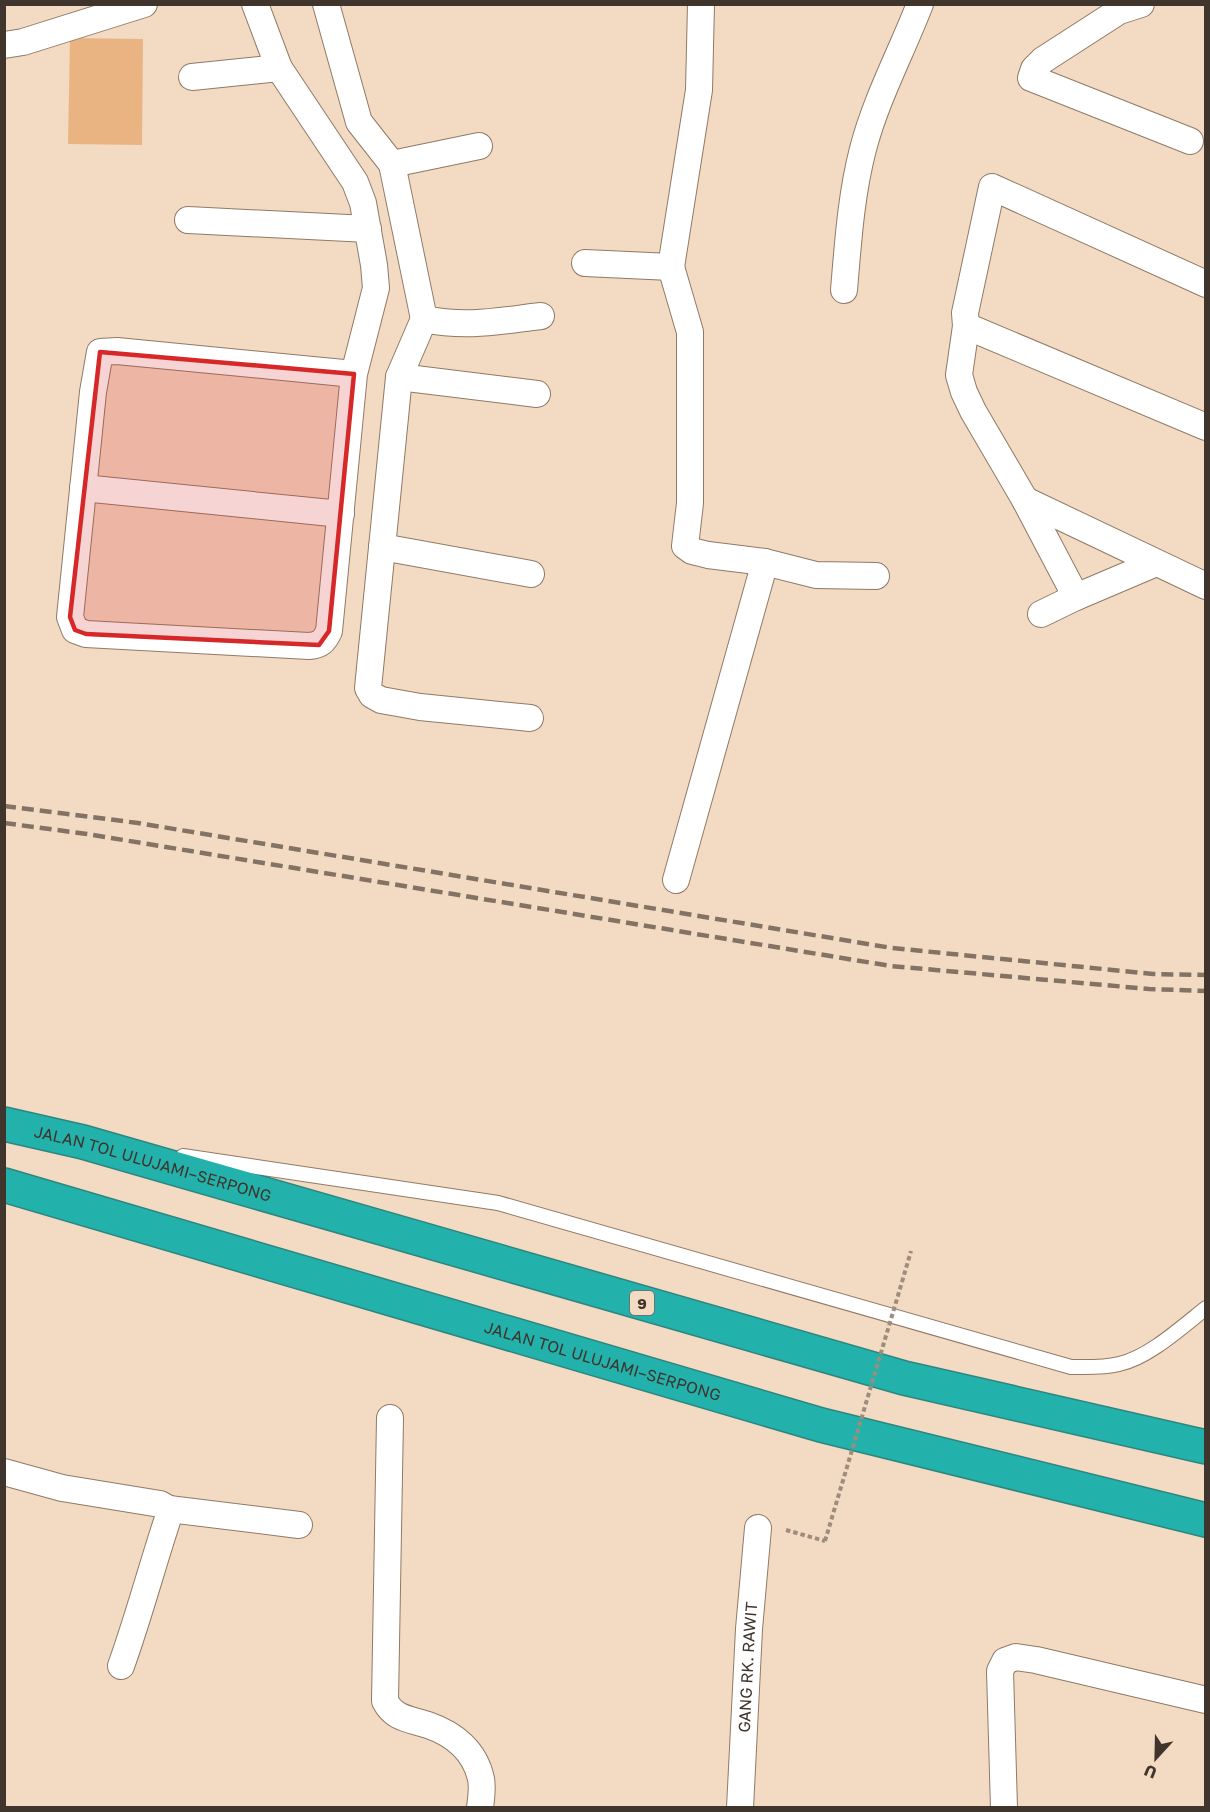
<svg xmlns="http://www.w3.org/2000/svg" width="1210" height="1812" font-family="'Golos Text',sans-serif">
<rect width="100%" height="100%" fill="#f3dac3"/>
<!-- green -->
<path fill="#e9b482" d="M70,38l73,1 -1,106 -74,-1z"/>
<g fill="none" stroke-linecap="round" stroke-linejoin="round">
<defs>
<path id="service" d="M183,1156l315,47 573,164c16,0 32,1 48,-3 29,-6 63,-37 87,-56"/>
<g id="minor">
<path d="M255,4l24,64 76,114 8,21 11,62 2,23 -22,86 -25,257c-5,11 -9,14 -20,15l-223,-12 -11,-4 -5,-13 23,-225 7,-40 17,-1 237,23"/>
<path d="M326,4l33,118 33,42 32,155c43,9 74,2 117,-3"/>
<path d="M1141,4l-22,7 -76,49 -9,9 -3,9 159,63"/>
<path d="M4,45l19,-3 121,-38"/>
<path d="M192,77l87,-9"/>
<path d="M392,164l87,-18"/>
<path d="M188,220l180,9"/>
<path d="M585,263l86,4 28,-177 2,-86"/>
<path d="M671,267l19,65v171l-5,43 7,5 16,4 57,7 51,13 60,1"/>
<path d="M844,290c4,-47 7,-95 19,-141 13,-50 38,-96 57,-145"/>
<path d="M424,319l-25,58 -31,311 4,7 9,5 39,7 110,11"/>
<path d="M966,326l240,101"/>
<path d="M399,377l138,17"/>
<path d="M83,488l258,26"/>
<path d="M1025,500l181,86"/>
<path d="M382,547l149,27"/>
<path d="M1076,597l-51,-97 -52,-89 -9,-19 -5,-17 7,-49 -1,-13 27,-126 214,97"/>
<path d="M1041,614l35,-17 80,-34"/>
<path d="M676,880l89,-318"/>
<path d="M390,1418l-5,283c9,18 25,18 43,24 26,9 47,26 53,54 2,9 0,20 -1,29"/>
<path d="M4,1472l58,16 98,16 9,5v6c-17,51 -30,101 -48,151"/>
<path d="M169,1509l130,16"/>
<path id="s1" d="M740,1808l9,-179 9,-101"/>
<path d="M1004,1808l-4,-137 5,-10 11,-4 20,3 170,40"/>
</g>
<g id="motorway">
<path id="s2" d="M4,1124l79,18 821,236 302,69"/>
<path id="s3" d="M4,1185l817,240 385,95"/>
</g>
</defs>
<!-- service casing -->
<use href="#service" stroke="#907a66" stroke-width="16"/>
<!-- minor casing -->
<use href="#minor" stroke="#907a66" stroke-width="28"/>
<!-- motorway casing -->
<use href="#motorway" stroke="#2d867f" stroke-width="36"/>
<!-- path -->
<path stroke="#9e8c7c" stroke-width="4" stroke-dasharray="4.5 3" stroke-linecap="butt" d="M902,1282l9,-31
M786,1530l39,11"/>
<!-- service -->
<use href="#service" stroke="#fff" stroke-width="14"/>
<!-- minor -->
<use href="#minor" stroke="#fff" stroke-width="26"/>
<!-- motorway -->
<use href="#motorway" stroke="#23b1ac" stroke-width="33"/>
<!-- rail -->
<path stroke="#837365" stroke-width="4.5" stroke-dasharray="12 6" stroke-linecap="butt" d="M4,806l134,17 754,125 261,26 53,1
M4,823l83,11 804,132 258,23 57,2"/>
<!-- path-bridge -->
<path stroke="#9e8c7c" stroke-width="4" stroke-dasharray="4.5 3" stroke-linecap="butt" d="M825,1541l77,-259"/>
</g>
<!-- marked area -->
<path fill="#d62828" fill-opacity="0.2" stroke="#d62828" stroke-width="4.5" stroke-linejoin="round" d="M100,352l254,22 -25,257 -10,14 -233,-11 -11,-4 -5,-13z"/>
<g text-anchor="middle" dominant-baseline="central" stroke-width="4.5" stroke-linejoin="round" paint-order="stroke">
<!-- shield labels -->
<rect fill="#f3dac3" stroke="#756659" stroke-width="1.5" x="630" y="1291" width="24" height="24" rx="4.5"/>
<g font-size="15" font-weight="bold" fill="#3f352c">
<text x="642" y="1303">9</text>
</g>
<!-- street labels -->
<g font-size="16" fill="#3f352c" stroke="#f3dac3">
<text stroke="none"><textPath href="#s2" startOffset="154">JALAN TOL ULUJAMI–SERPONG</textPath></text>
<text stroke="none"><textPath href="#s3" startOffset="624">JALAN TOL ULUJAMI–SERPONG</textPath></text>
<text stroke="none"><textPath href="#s1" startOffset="141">GANG RK. RAWIT</textPath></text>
</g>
</g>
<!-- border -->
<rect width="1210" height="1812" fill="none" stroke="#3f352c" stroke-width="12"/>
<!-- north arrow -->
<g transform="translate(1156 1758) rotate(202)" stroke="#f3dac3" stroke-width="4.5" paint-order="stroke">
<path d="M0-4.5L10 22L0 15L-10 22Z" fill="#3f352c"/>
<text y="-9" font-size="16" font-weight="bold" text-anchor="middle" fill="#3f352c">U</text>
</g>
</svg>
